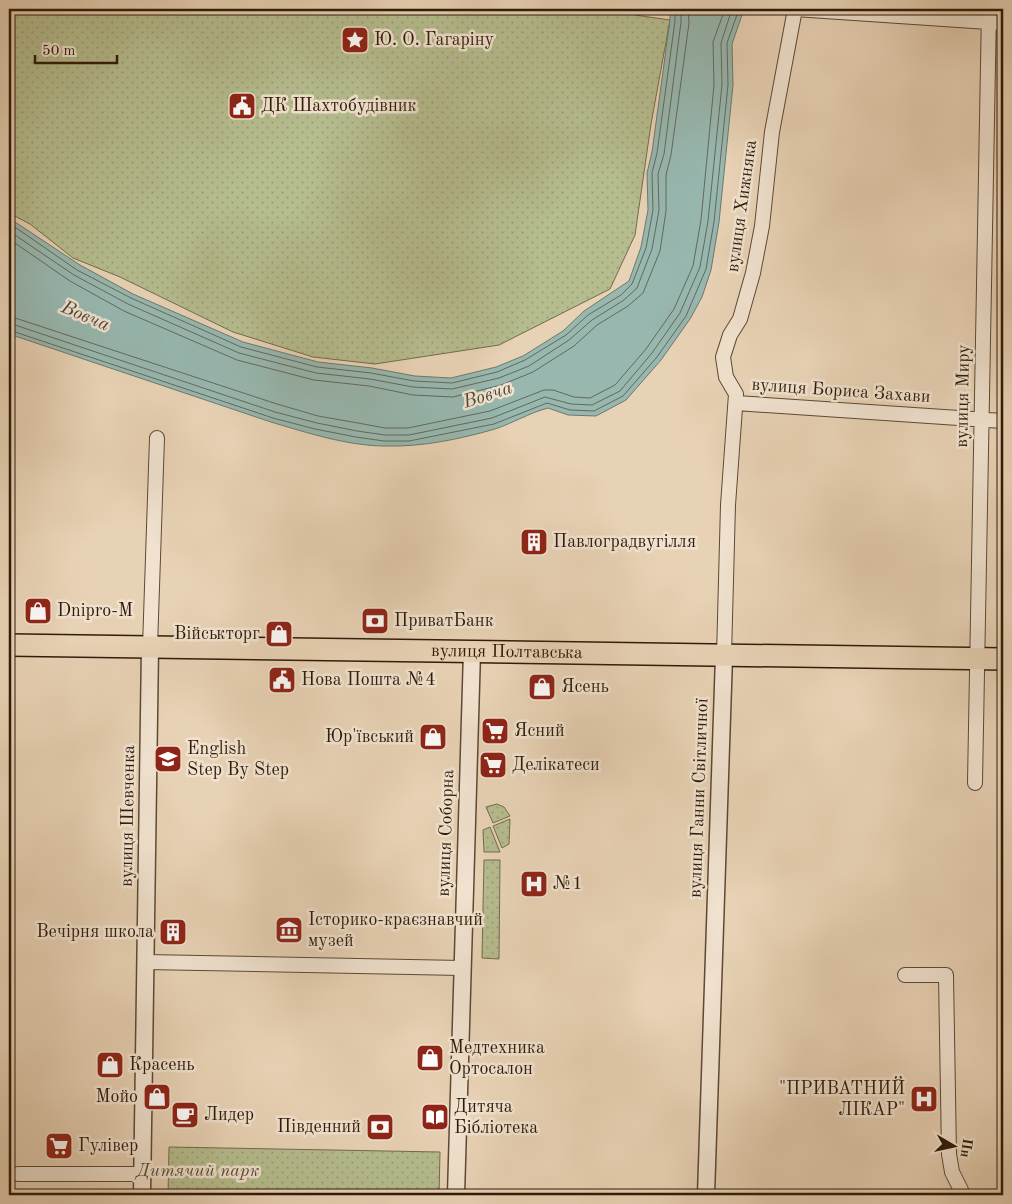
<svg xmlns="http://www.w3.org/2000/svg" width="1012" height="1204" font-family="'Old Standard TT',serif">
<defs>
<pattern id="green-dots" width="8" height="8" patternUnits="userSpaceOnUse" patternTransform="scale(1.25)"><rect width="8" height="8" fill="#b5bc8e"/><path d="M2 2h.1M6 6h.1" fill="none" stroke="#9ca179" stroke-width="1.8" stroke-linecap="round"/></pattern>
</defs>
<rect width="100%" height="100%" fill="#e8d2b5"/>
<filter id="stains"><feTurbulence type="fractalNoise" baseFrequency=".004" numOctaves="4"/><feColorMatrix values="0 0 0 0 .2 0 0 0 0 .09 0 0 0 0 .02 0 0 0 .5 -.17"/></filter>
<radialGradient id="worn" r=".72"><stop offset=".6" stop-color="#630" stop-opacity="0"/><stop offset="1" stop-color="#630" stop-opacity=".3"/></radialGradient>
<!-- green -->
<path fill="url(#green-dots)" stroke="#726c4c" d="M9,9h613l13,6 35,5 -19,104 -16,111 -25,54 -111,56 -124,19 -62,-7 -80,-25 -113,-55 -47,-19 -43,-34 -21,-11z
M497,804l7,3 6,9 -17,7 -7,-16z
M510,819l-1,25 -7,4 -9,-22z
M490,827l10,25h-16l-1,-22z
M484,860h16l-1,99 -17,-1z
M169,1147l271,5 -1,43h-271z"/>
<!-- water -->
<path fill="#97b7af" stroke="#6d796d" d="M670,9h74l-12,35 1,41 -14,137 -8,48 -9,27 -12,22 -29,41 -35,40 -30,16 -28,-1 -20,-7c-19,5 -35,15 -53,21 -35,10 -72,18 -109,17 -38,0 -78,-13 -115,-24l-262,-88v-116l71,47 53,29 110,48 75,20 54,6 43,8 36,2 45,-11 27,-11 40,-25 21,-20 45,-30 12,-34 7,-37 -1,-37 5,-21 18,-132z"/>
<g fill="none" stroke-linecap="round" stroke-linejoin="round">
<!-- shore -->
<path stroke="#63695c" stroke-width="1" d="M9,223l68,47 54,28 110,49 76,20 54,6 43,8 38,2 45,-11 28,-12 41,-25 22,-20 33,-20 11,-11 14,-36 7,-38 -1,-37 5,-20 18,-132v-12
M9,231l65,44 54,29 111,49 77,20 54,6 43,8 39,2 47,-11 30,-12 40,-26 23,-20 32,-20 13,-12 15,-39 7,-39 -1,-36 6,-20 17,-132v-13
M9,239l61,42 54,30 113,49 77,20 55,6 44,9 40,2 48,-12 32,-13 41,-26 23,-21 31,-19 15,-13 17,-42 6,-40v-36l5,-20 18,-132 -1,-14
M9,316l268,88 41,12 40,7 27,5h23l82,-17 54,-21h9l21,7 16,1 25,-13 31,-36 28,-40 19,-43 8,-46 13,-135 -1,-43 12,-33
M9,323l266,89 42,11 40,8 28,4h24l83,-17 53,-21 26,7 21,1 28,-14 32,-38 28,-40 20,-46 8,-46 14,-136 -1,-42 11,-34
M9,330l264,88 42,11 41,8 28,4h25l85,-17 53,-21 23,7 24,1 29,-15 34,-39 29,-41 20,-47 8,-47 14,-137 -1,-42 12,-34"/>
<defs>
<path id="minor" d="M795,9l208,14
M736,403l267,18
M150,647l7,-209
M724,656l4,-151 8,-111 -10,-17 -3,-20 7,-22 10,-16 13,-46 9,-47 10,-94 23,-123
M975,783l14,-774
M145,962l317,6
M905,975h41l3,179 3,18 9,18v5
M18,1174h124"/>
<path id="tertiary" d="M142,1195l8,-548
M456,1195l16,-544
M706,1195l18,-539"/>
<g id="primary">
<path id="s1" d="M9,645l994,14"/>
</g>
</defs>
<!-- minor casing -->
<use href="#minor" stroke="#5d4934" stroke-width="16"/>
<!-- tertiary casing -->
<use href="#tertiary" stroke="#5d4934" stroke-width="19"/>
<!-- primary casing -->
<use href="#primary" stroke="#2f1b09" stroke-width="24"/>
<!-- minor -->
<use href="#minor" stroke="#f0e2cf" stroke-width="14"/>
<!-- tertiary -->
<use href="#tertiary" stroke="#f0e2cf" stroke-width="16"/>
<!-- primary -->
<use href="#primary" stroke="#e8d2b5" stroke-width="21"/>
</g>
<!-- icons -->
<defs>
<symbol id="sight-square" viewBox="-11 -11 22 22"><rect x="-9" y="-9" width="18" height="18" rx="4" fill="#8f2418" stroke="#f0e2cf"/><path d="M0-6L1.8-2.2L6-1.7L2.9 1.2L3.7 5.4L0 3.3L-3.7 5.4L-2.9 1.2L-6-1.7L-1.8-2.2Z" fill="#fff"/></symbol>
<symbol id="civic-square" viewBox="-11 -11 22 22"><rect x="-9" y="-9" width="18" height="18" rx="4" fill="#8f2418" stroke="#f0e2cf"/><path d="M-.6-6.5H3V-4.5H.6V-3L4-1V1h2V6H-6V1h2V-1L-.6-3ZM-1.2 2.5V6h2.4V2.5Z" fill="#fff"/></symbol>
<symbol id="building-square" viewBox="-11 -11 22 22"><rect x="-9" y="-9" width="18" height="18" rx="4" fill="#8f2418" stroke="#f0e2cf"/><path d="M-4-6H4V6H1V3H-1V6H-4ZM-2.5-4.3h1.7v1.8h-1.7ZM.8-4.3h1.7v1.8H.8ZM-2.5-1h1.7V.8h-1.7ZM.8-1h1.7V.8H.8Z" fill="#fff"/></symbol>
<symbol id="shop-square" viewBox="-11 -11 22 22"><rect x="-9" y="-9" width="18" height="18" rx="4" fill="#8f2418" stroke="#f0e2cf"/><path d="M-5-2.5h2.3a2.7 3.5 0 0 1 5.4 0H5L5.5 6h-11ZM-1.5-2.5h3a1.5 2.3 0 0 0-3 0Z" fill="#fff"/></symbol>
<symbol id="bank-square" viewBox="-11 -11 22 22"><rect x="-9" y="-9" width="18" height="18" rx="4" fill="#8f2418" stroke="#f0e2cf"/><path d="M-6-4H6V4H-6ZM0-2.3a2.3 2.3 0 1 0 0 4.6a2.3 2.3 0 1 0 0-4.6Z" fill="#fff"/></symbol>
<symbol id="supermarket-square" viewBox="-11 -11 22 22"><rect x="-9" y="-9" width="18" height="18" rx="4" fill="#8f2418" stroke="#f0e2cf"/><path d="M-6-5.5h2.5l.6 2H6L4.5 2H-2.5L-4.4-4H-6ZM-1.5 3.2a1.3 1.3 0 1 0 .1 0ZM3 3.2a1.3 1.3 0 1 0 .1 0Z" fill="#fff"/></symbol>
<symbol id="school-square" viewBox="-11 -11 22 22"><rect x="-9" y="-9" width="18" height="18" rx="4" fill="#8f2418" stroke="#f0e2cf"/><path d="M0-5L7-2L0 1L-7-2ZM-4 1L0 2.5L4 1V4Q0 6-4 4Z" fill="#fff"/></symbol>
<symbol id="hospital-square" viewBox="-11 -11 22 22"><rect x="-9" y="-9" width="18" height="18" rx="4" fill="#8f2418" stroke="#f0e2cf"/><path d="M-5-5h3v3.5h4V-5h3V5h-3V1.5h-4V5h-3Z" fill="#fff"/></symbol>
<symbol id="museum-square" viewBox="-11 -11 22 22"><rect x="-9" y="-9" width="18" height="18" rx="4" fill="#8f2418" stroke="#f0e2cf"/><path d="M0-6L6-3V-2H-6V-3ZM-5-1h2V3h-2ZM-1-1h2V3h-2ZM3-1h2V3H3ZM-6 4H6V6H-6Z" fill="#fff"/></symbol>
<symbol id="cafe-square" viewBox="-11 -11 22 22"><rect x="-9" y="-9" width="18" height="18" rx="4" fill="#8f2418" stroke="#f0e2cf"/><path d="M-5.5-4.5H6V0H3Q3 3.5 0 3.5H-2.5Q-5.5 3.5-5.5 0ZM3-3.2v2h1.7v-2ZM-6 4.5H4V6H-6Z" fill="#fff"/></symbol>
<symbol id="library-square" viewBox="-11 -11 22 22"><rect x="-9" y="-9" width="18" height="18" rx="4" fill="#8f2418" stroke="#f0e2cf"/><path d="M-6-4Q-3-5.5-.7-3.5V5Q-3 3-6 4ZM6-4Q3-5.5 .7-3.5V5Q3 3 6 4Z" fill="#fff"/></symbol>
</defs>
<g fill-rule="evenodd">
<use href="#sight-square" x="339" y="24" width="32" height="32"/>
<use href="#civic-square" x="226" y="90" width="32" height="32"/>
<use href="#building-square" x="518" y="526" width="32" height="32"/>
<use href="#shop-square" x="22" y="595" width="32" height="32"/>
<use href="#bank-square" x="359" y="605" width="32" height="32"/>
<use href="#shop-square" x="263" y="618" width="32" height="32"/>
<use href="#civic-square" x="266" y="664" width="32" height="32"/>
<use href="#shop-square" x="526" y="671" width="32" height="32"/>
<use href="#supermarket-square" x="479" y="715" width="32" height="32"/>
<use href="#shop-square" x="417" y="721" width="32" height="32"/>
<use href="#school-square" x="152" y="743" width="32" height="32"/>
<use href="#supermarket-square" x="477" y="749" width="32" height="32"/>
<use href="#hospital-square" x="518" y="868" width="32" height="32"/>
<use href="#museum-square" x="273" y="914" width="32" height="32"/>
<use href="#building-square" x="157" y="916" width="32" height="32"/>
<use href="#shop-square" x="414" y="1042" width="32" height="32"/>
<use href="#shop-square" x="94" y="1049" width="32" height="32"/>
<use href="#shop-square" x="141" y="1081" width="32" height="32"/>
<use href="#hospital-square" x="908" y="1083" width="32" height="32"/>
<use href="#cafe-square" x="169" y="1099" width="32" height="32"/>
<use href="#library-square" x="419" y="1101" width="32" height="32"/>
<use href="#bank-square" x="364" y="1111" width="32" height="32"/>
<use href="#supermarket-square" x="43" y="1130" width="32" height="32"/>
</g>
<g text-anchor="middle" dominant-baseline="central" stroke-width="5" stroke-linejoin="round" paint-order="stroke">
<!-- poi labels -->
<g font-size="18" fill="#2f1b09" stroke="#f0e2cf" text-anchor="start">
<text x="374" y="40">Ю. О. Гагаріну</text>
<text x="261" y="106">ДК Шахтобудівник</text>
<text x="553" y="542">Павлоградвугілля</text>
<text x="57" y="611">Dnipro-M</text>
<text x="394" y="621">ПриватБанк</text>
<text x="260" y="634" text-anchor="end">Військторг</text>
<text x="301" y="680">Нова Пошта №4</text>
<text x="561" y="687">Ясень</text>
<text x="514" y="731">Ясний</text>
<text x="414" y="737" text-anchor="end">Юр'ївський</text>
<text x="187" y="749">English<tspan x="187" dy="21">Step By Step</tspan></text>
<text x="512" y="765">Делiкатеси</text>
<text x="553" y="884">№1</text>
<text x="308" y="920">Історико-краєзнавчий<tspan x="308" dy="21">музей</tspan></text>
<text x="154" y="932" text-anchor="end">Вечірня школа</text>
<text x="449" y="1048">Медтехника<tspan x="449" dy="21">Ортосалон</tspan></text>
<text x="129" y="1065">Красень</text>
<text x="905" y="1089" text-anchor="end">"ПРИВАТНИЙ<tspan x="905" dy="21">ЛІКАР"</tspan></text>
<text x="138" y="1097" text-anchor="end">Мойо</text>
<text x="454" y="1107">Дитяча<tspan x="454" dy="21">Бiблiотека</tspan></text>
<text x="204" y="1115">Лидер</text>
<text x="361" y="1127" text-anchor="end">Пiвденний</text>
<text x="78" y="1146">Гулівер</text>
</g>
<!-- street labels -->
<g font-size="18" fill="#2f1b09" stroke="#f0e2cf">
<text transform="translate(742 206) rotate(-82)">вулиця Хижняка</text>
<text transform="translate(841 391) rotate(4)">вулиця Бориса Захави</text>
<text transform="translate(963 396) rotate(-89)">вулиця Миру</text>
<text stroke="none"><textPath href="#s1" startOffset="498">вулиця Полтавська</textPath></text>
<text transform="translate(699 798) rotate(-88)">вулиця Ганни Світличної</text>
<text transform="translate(128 816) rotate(-89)">вулиця Шевченка</text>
<text transform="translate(446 833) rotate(-88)">вулиця Соборна</text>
</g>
<!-- park labels -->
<g font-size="18" font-style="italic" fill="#574b31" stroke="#f0e2cf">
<text x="198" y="1171">Дитячий парк</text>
</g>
<!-- water labels -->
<g font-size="19" font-style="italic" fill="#4e4a3b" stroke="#f0e2cf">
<text transform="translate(85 317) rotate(23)">Вовча</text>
<text transform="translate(488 396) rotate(-18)">Вовча</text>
</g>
</g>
<!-- margin -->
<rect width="1012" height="1204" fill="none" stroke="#e8d2b5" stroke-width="30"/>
<rect x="10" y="10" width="992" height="1184" fill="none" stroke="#2f1b09" stroke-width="2.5"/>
<rect x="15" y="15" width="982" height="1174" fill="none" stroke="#2f1b09"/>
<!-- north arrow -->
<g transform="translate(954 1146) rotate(99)" stroke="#f0e2cf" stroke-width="4" paint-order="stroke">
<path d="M0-4L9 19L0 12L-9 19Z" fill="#2f1b09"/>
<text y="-8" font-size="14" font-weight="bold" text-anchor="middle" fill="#2f1b09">Пн</text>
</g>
<!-- scale -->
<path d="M35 55v8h82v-8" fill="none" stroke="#2f1b09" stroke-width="2.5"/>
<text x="42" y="55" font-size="15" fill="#2f1b09" stroke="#f0e2cf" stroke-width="4" paint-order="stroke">50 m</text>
<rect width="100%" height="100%" filter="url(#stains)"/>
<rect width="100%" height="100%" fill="url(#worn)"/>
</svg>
